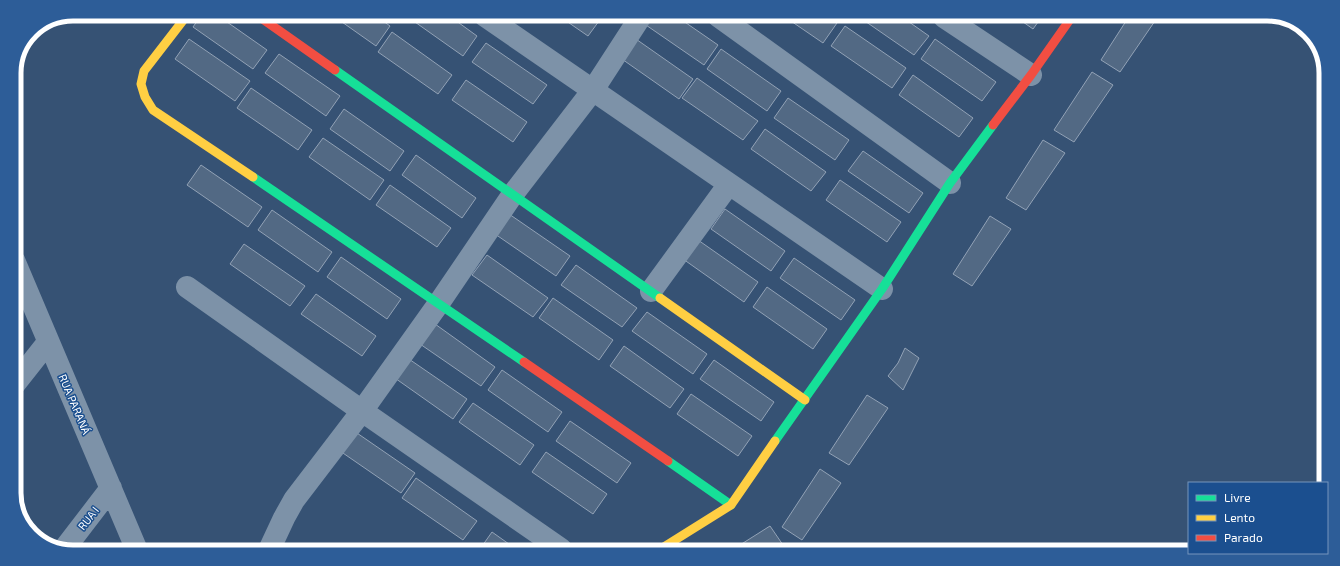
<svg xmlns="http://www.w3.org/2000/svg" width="1340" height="566" font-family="'Exo 2',sans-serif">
<rect width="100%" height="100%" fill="#365274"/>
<!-- building -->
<path fill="#526984" stroke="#92a2b6" d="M202,14l15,1 50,35 -14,19 -60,-42z
M332,15h43l15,11 -14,20z
M405,15h43l29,21 -14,20z
M559,16h42l1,1 -14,19z
M648,16h28l42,29 -14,20 -61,-42z
M785,17h43l9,6 -14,20z
M859,17h43l27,19 -15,19z
M1016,17l25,1 -8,11z
M1128,18h29l-37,54 -19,-12z
M845,26l61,42 -14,20 -61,-42z
M392,32l60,43 -14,19 -60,-42z
M633,37l60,42 -14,20 -60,-42z
M189,39l61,42 -15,20 -60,-42z
M935,39l61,43 -14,19 -61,-42z
M486,43l61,42 -14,19 -61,-42z
M721,49l60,42 -14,20 -60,-42z
M279,54l61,42 -14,20 -61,-43z
M1092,72l21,13 -39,57 -20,-12z
M913,75l60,43 -14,19 -60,-42z
M697,78l61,43 -15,19 -61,-42z
M466,80l61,42 -14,20 -61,-42z
M251,88l61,42 -14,20 -61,-42z
M788,98l61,42 -14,20 -61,-42z
M344,109l60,42 -14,20 -60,-42z
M765,129l61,43 -15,19 -60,-42z
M323,138l61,42 -14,20 -61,-43z
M1043,140l22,13 -39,57 -20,-12z
M863,151l60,42 -14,20 -61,-42z
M416,155l60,43 -14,20 -60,-43z
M201,165l61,42 -14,20 -61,-42z
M840,180l61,42 -14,20 -61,-42z
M390,185l61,43 -14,19 -61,-42z
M725,209l60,42 -14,20 -60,-42z
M272,210l60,42 -14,20 -60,-42z
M509,214l61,42 -14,20 -61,-42z
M990,216l21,13 -39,57 -19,-12z
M698,240l60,42 -14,20 -61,-43z
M244,244l61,42 -15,20 -60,-42z
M487,255l61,43 -15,19 -61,-42z
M341,257l60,42 -14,20 -60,-42z
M794,258l61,42 -14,20 -61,-42z
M576,265l61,43 -15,19 -61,-42z
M767,287l60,42 -14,20 -60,-42z
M316,294l60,42 -14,20 -61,-42z
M553,298l60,42 -14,20 -60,-42z
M647,312l60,42 -14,20 -61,-43z
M435,324l60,43 -14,19 -61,-42z
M624,346l60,43 -14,19 -60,-42z
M905,348l14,10 -16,32 -15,-14 10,-13z
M406,357l61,42 -14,20 -61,-43z
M714,360l60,42 -13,19 -61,-42z
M502,370l60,42 -14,20 -60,-42z
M691,394l61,42 -14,20 -61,-42z
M867,395l21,13 -39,57 -20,-12z
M473,403l61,42 -14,20 -61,-43z
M570,421l61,42 -14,20 -61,-42z
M354,431l61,42 -14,20 -61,-42z
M546,452l61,42 -14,20 -61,-42z
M820,469l21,14 -39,57 -20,-13z
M416,478l61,43 -14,19 -61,-42z
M770,526l13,19 -9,5h-42z
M492,532l24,17h-36z"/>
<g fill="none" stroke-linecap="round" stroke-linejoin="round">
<!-- street -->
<path stroke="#7d92a8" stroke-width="22" d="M485,16l397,273
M718,16l232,167
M944,17l87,58
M14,260l122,288
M187,287l175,124 199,138
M651,291l78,-107
M14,385l34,-43
M65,548l46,-60
M270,548l14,-30 10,-18 68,-89 77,-108 74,-109 80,-104 48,-74"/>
<!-- fast -->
<path stroke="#16e098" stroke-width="9" d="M335,70l325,228
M253,177l271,185
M775,441l107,-152 68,-106 43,-58
M668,461l63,44"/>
<!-- slow -->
<path stroke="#ffcf43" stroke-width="9" d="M188,14l-44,57 -3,13 4,13 8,13 100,67
M660,298l145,102
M659,550l72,-45 44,-64"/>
<!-- jam -->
<path stroke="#f24e42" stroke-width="9" d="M257,15l78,55
M993,125l38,-50 40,-57
M524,362l144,99"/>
</g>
<g text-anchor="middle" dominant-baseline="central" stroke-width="3" stroke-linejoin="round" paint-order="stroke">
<!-- street labels -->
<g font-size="11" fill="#fff" stroke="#1b4f8f">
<text transform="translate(75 404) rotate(67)">RUA PARANÁ</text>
<text transform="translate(88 518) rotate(-52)">RUA I</text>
</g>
</g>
<!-- crop -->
<path d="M0 0H1340V566H0ZM73 21H1267A52 52 0 0 1 1319 73V493A52 52 0 0 1 1267 545H73A52 52 0 0 1 21 493V73A52 52 0 0 1 73 21Z" fill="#2d5d98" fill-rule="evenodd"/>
<path fill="none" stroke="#fff" stroke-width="5" d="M73 21H1267A52 52 0 0 1 1319 73V493A52 52 0 0 1 1267 545H73A52 52 0 0 1 21 493V73A52 52 0 0 1 73 21Z"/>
<!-- legend -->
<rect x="1188" y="482" width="140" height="72" fill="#1b4f8f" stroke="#7695bc"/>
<rect x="1196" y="495" width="20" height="6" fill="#16e098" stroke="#7695bc"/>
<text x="1224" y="502" font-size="12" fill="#ffffff">Livre</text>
<rect x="1196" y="515" width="20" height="6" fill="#ffcf43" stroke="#7695bc"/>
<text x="1224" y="522" font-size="12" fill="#ffffff">Lento</text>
<rect x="1196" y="535" width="20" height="6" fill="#f24e42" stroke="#7695bc"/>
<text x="1224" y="542" font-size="12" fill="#ffffff">Parado</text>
</svg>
